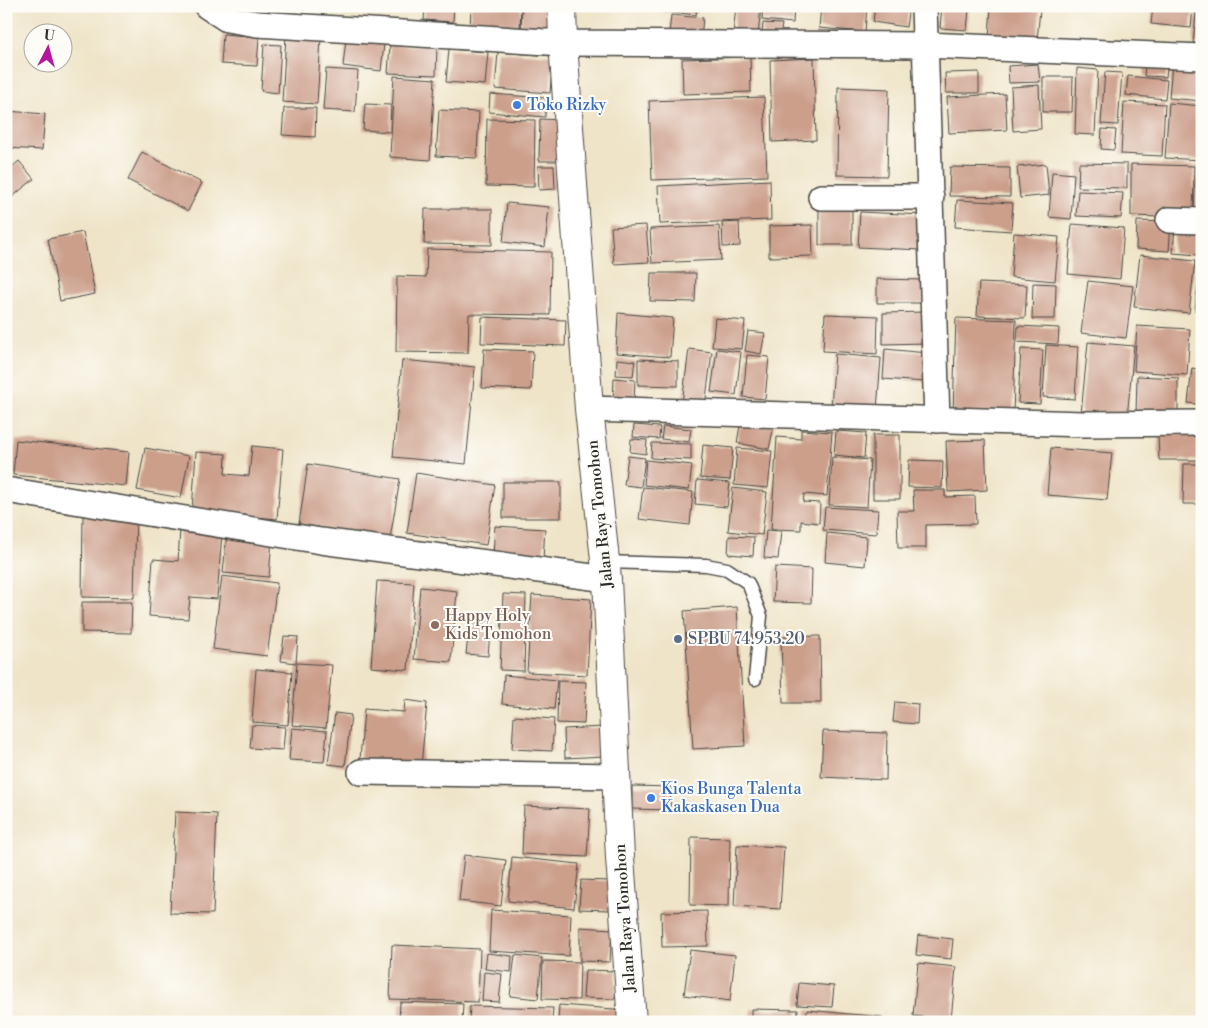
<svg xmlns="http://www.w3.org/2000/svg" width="1208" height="1028" font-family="'Libre Bodoni',serif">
<rect width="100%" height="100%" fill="#fdfcf7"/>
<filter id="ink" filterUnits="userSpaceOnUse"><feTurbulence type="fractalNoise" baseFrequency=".02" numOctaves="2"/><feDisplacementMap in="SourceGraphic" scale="10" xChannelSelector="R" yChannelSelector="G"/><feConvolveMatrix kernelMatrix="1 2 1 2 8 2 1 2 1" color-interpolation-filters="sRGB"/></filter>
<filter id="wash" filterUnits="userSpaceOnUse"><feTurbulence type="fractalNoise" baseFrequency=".0096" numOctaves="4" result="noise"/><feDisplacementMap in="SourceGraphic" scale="20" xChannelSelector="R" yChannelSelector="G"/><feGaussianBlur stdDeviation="1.12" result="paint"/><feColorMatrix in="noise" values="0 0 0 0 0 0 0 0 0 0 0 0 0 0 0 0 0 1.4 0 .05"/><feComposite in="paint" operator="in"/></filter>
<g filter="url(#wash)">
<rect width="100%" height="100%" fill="#efe4c8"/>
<g id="blocks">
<!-- building -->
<path fill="#cc9f8b" d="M425,6h29l-1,16 -29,-2z
M471,6h50l-1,25 -50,-2z
M522,6h29l-2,26 -28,-1z
M650,6h47l-1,9 -46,-5z
M736,6h25l-3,30 -25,-2z
M763,6h31l-1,17 -31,-3z
M821,6h46l-2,26 -46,-4z
M875,6h34l-3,21 -33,-5z
M942,6l27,3 -2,21 -27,-2z
M991,6l49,3 -3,32 -48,-3z
M1153,6h40l-2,22 -40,-4z
M1197,6h5v38l-9,-1z
M671,15l32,3 -2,21 -32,-4z
M763,23l19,1 -2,13 -18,-1z
M223,34l36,3 -2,29 -36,-2z
M286,35l35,3 -4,66 -35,-2z
M346,39l38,5 -3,27 -38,-5z
M264,44l17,1 -3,48 -17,-2z
M390,45l47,2 -1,28 -48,-2z
M449,49l39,3 -3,33 -39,-3z
M498,52l55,4 -3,37 -55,-4z
M750,57l1,35 -68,2 -1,-35z
M814,58l2,82 -44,2 -2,-82z
M1172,63l30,2v36l-33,-3z
M1038,64l2,18 -31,1 -1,-17z
M1145,65l22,2 -1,10 -22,-1z
M1077,68l21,2 -3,65 -20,-1z
M326,69l32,2 -3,41 -32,-2z
M979,72v21h-33l-1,-20z
M1105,72l17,1 -4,52 -17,-1z
M394,76l41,3 -5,81 -40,-3z
M1128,76l39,4 -2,19 -39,-4z
M1043,77h30l-1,35h-29z
M1039,85l2,44 -28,2 -2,-44z
M838,87l51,2 -2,87 -50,-1z
M490,94l56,4 -1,19 -56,-5z
M1005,94l2,36 -58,3 -2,-36z
M764,97l3,79 -115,4 -3,-79z
M1124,102l41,2 -3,52 -41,-2z
M1169,103l33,3v54l-37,-2z
M365,104l26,1 -1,27 -27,-2z
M284,108h32l-1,29 -33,-2z
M439,110l40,2 -2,46 -41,-2z
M7,111l38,3 -3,36 -36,-2z
M487,119l48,1 -1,67 -48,-1z
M540,119l21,1 -2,41h-20z
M1102,129l14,1 -2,20 -13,-1z
M142,152l60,31 -14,28 -60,-31z
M19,161l15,18 -28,23v-30z
M1079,163l48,1v24l-49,-1z
M1046,164l3,31 -29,3 -3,-31z
M1131,164l63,2 -1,52 -62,-2z
M1196,165h6v51h-8z
M538,166h16l1,23 -16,1z
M950,167l60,1v29l-61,-1z
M1052,172l22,2 -3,45 -22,-2z
M770,180l1,40 -111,4 -2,-38z
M1078,191l45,2 -2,25 -45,-2z
M957,200l56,3 -2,28 -56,-4z
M507,203l42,4 -4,40 -42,-5z
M819,206h33v39h-33z
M425,209h67v36l-68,-1z
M860,212l64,3 -2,35 -64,-3z
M1137,221l34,1 -2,29 -33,-2z
M739,222l1,24 -17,1 -1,-24z
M1072,224l52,4 -4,51 -52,-5z
M646,225l3,37 -35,2 -3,-37z
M812,225l1,31 -44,1v-31z
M1175,225l26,2 -3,28 -25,-2z
M719,226l2,34 -69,3 -2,-34z
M83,232l12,62 -35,7 -12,-62z
M1014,233l45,4 -4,44 -44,-4z
M427,249l124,3 -1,63 -81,-1 -1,39 -72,-1 1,-76 29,1z
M1140,255l55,6 -6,52 -55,-6z
M1200,259h2v53l-7,-1z
M651,273h45l-1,29 -45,-1z
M877,279l47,1 -1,23h-46z
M1088,281l45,5 -7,52 -45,-5z
M979,283l48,2 -2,33 -48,-2z
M1033,283l23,1 -1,35h-23z
M925,312l1,31 -43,1v-31z
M618,313l55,5 -3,39 -54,-4z
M825,314l53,2 -1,38 -54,-3z
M482,317l84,3 -1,26 -84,-3z
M715,318l30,3 -3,28 -30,-2z
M956,318l60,2 -3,95 -60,-2z
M1018,326l41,2 -1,16 -41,-2z
M1137,326l53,3 -3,46 -53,-4z
M748,331l17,2 -4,21 -16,-3z
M1088,342l46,4 -7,72 -46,-4z
M1046,345l32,2 -3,52 -32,-2z
M484,349l49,2 -2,39 -49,-2z
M689,349l23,3 -7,54 -23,-3z
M717,349l24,3 -5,43 -25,-3z
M885,349l42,4 -2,29 -42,-3z
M1021,349l22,1 -3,54 -22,-1z
M835,354l46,4 -4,52 -46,-4z
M747,355l22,2 -4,42 -22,-2z
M617,359l18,2 -2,15 -17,-1z
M638,359l40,2v25l-40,-1z
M402,360l73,7 -9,97 -73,-7z
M1192,368l10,2v35l-14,-2z
M1137,376l41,2v37l-42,-1z
M614,378l21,2 -1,23 -21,-2z
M741,420l33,6 -5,23 -32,-6z
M634,425l26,2 -1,12 -26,-2z
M663,426l28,3 -2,13 -28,-3z
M801,430l31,2 -5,64 -23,-2 -1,8 17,1 -1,20 -18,-2v9l-30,-1 6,-92 24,2z
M836,431l30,2 -2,25 -30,-3z
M1158,434h44v26h-43z
M873,435h27v64h-27z
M631,439l16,1 -1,14 -16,-2z
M16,440l113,12 -3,34 -113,-11z
M985,440l2,50 -39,2 -2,-51z
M652,443l39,1v16l-40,-2z
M703,445l30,3 -3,32 -30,-2z
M252,446l31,3 -6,70 -85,-8 4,-59 30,2 -1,20 24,2z
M145,448l44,8 -8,42 -44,-8z
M737,448l35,3 -4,37 -34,-3z
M1051,448l61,5 -5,47 -60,-5z
M628,456l17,2 -4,29 -17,-2z
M832,457l38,3 -3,47 -38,-2z
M646,460l46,5 -3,25 -45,-5z
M909,460l34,1 -1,27 -34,-1z
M308,464l92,15 -10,60 -91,-15z
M1184,464h18v40h-19z
M416,473l79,12 -9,60 -79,-12z
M697,480l33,3 -3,24 -32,-3z
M503,482h58v36h-58z
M643,487l50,5 -3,33 -51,-6z
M733,488l34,4 -5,43 -34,-4z
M913,490h32v7l30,-1 1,28 -50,1v23h-28l-1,-37h17z
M825,507l53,3 -2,24 -53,-4z
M83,515l53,1 -2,82 -52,-1z
M495,526l50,3 -2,30 -50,-4z
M180,529l42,3 -5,67 -27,-2 -2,22 -39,-3 4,-57 25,2z
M766,530l15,1 -3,28 -14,-1z
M227,533l45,5 -3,39 -46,-4z
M827,533l40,4 -2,29 -40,-4z
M729,536l25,1 -1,19 -25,-2z
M775,567l37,2 -1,34 -38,-1z
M222,576l55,7 -10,73 -54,-7z
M377,581l37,2 -6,87 -37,-3z
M420,587l37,4 -6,71 -37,-3z
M503,594l23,1 -2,76 -24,-1z
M532,595l59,4 -4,76 -60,-3z
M82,602h50l-1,31 -49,-1z
M737,607l8,139 -52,3 -9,-138z
M470,618l21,2 -3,36 -22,-2z
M284,636l14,1 -2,26 -15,-2z
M820,636l1,67h-38l-2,-66z
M297,663l35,2 -6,63 -34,-3z
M256,669l36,3 -4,53 -36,-3z
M504,675l53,5 -3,29 -52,-5z
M558,681l28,1 -2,42 -27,-1z
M405,700l22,3 -6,63 -61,-6 4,-51 40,3z
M895,702l23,2 -1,20 -24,-2z
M335,713l16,2 -6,51 -17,-2z
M514,716l40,3 -2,32 -40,-2z
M252,725l33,2 -2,23 -33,-2z
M603,727l2,29 -40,2 -1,-29z
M292,728l35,3 -3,31 -35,-2z
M823,731l64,2 -1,47 -65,-3z
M632,786l39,1 -1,23 -38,-1z
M524,806l66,3 -3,48 -65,-3z
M175,812l42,2 -4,100 -43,-1z
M691,837l39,1 -1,68 -39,-1z
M737,845l47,2 -4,62 -46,-3z
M464,855l42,5 -5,46 -42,-5z
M512,857l67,7 -5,44 -66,-7z
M581,880l29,1 -1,29 -30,-1z
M491,910l80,5 -2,41 -80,-5z
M707,911l1,35 -46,1 -1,-35z
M580,927l32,2 -2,33 -30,-1z
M918,935l35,4 -2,20 -35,-4z
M392,945l88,4 -2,53 -88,-3z
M690,950l45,5 -5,46 -46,-6z
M487,953l25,3 -1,16 -26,-3z
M515,955l27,3 -4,41 -28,-3z
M543,961l37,1 -1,38 -37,-1z
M918,963l38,4 -5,53 -6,-1v3h-22v-5l-10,-1z
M585,970l32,1 -2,28 -32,-1z
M484,972l18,2 -3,28 -17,-1z
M799,983l35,3 -2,21 -35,-2z
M400,1002l63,2 -1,18h-63z
M559,1005l69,5 -1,12h-69z
M470,1006l83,2 -1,14h-83z
M751,1009l47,1 -1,12h-46z
M807,1010l75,7 -1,5h-75z"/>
</g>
</g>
<g filter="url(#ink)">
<use href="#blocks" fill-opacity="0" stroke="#484743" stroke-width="1"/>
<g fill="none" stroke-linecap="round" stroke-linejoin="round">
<defs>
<path id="lane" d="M605,562l101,3 21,4 21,14 13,33 -6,63"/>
<path id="street" d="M207,6l20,13 30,5 306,19 363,2 276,12
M924,6l13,414
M821,197h110
M1169,220l33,1
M589,409l494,15 119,-1
M6,490l315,51 286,38
M361,772l255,4"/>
<path id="highway" d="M562,6l1,37 26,366 18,170 13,279 12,164"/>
</defs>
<!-- lane casing -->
<use href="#lane" stroke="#484743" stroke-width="15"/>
<!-- street casing -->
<use href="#street" stroke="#484743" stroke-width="28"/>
<!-- highway casing -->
<use href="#highway" stroke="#484743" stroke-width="30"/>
<!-- lane -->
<use href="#lane" stroke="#fff" stroke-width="12"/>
<!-- street -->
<use href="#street" stroke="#fff" stroke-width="25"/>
<!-- highway -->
<use href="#highway" stroke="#fff" stroke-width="28"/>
</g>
</g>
<!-- markers -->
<g fill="#3f7fe0" stroke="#fdfcf7" stroke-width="2">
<circle cx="517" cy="105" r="5"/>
<circle cx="651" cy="798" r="5"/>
</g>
<circle fill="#8d6e63" stroke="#fdfcf7" stroke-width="2" cx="435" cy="625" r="5"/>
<circle fill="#5c6f8a" stroke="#fdfcf7" stroke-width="2" cx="678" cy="639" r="5"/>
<g text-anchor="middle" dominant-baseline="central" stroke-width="4" stroke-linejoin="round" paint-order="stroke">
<!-- shop labels -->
<g font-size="16" fill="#366cbe" stroke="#fdfcf7" text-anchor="start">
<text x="527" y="105">Toko Rizky</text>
<text x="661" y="789">Kios Bunga Talenta<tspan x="661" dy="18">Kakaskasen Dua</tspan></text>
</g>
<!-- street labels -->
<g font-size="16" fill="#2b2b2b" stroke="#fdfcf7">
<text transform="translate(600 514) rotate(-96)">Jalan Raya Tomohon</text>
<text transform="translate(625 918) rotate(-94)">Jalan Raya Tomohon</text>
</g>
<!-- education labels -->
<g font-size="16" fill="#785e54" stroke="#fdfcf7" text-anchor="start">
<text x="445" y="616">Happy Holy<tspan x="445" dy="18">Kids Tomohon</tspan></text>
</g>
<!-- service labels -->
<g font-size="16" fill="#4e5e75" stroke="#fdfcf7" text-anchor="start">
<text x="688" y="639">SPBU 74.953.20</text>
</g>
</g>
<!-- margin -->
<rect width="1208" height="1028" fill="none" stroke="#fdfcf7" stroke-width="25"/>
<!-- north arrow -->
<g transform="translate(48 48) rotate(6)"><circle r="24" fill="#fdfcf7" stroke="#a9a8a5"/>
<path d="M0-4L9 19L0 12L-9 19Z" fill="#b5179e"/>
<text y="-8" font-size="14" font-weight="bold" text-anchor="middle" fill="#2b2b2b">U</text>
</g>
</svg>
